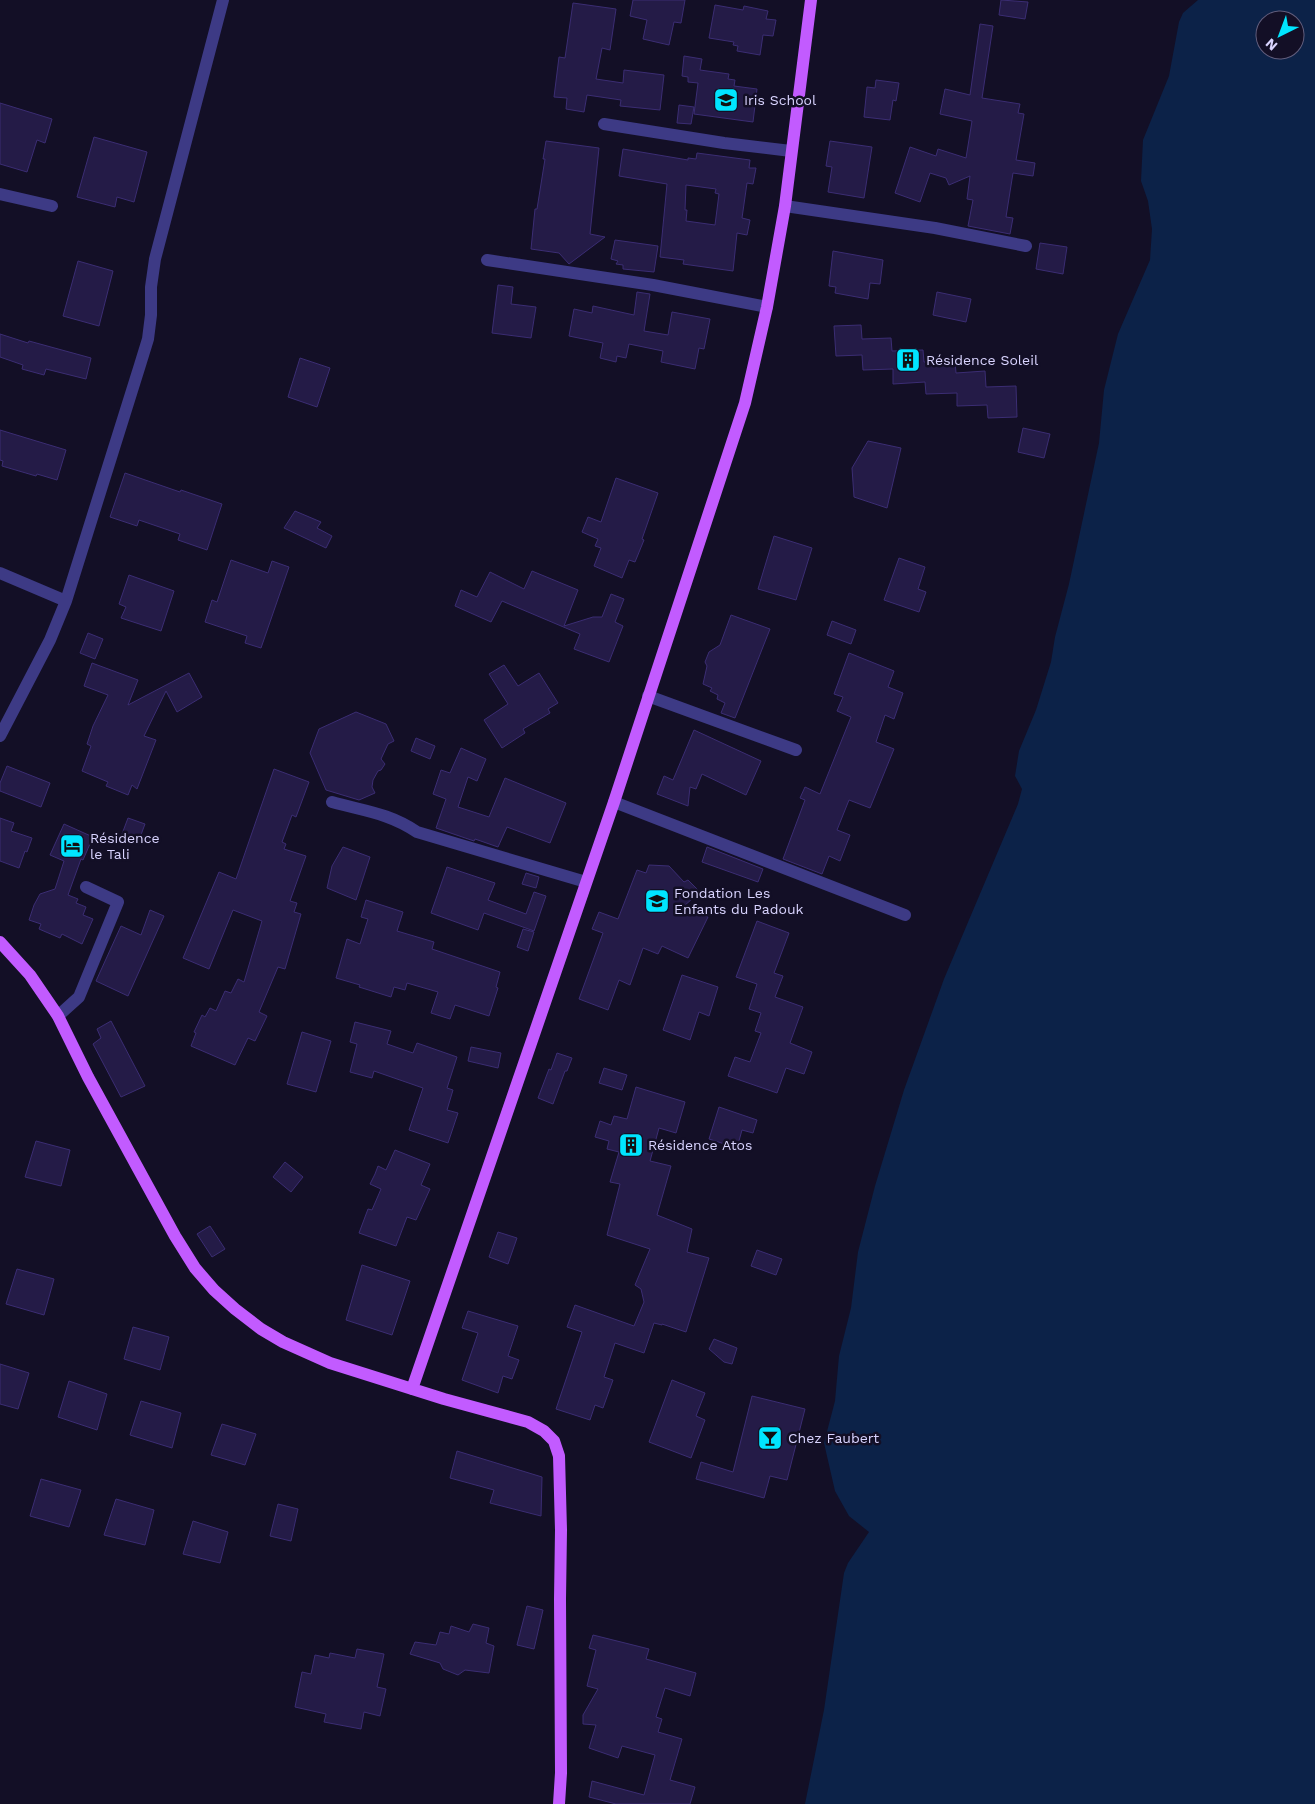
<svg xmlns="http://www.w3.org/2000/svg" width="1315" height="1804" font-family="'Work Sans',sans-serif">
<rect width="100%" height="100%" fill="#130f26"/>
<!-- water -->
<path fill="#0c2248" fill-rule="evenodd" d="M1198,0h117v1804h-510l19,-94 20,-137 4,-10 21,-31 -20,-16 -14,-25 -11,-48 11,-42 4,-45 12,-48 7,-56 17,-66 29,-96 40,-111 74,-175 4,-15 -7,-13 4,-25 17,-41 15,-48 4,-25 14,-53 30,-141 5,-53 14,-56 32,-74 2,-31 -4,-28 -7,-20 2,-41 26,-64 10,-54 4,-9zM1265,20h30v30h-30z"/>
<!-- building -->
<path fill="#241b47" stroke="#3b2d73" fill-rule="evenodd" d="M633,0h52l-4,23 -7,-1 -5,23 -26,-6 4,-19 -17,-4z
M1001,0l27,2 -3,17 -26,-4z
M573,3l43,6 -6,41 -8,-2 -6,31 27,4 1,-13 40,5 -4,35 -40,-4 1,-6 -34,-5 -3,17 -18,-3 1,-11 -13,-1 5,-40 6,1z
M715,5l28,5 1,-4 24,5 -2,8 10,1 -3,16 -10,-1 -3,20 -23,-4 1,-5 -5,-1 1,-3 -25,-4z
M980,24l13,2 -11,72 38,6 -2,9 6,1 -8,46 19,3 -2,13 -20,-3 -7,44 7,1 -3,16 -42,-8 5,-26 -6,-1 3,-23 -21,9 -3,-7 -16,-5 -10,29 -25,-9 15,-46 26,9 2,-7 28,9 6,-37 -32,-7 5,-25 25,6z
M684,56l18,3 -2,11 29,4 -1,5 7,1 -1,6 23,3 -4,33 -59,-8 4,-31 -10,-1v-5l-6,-1z
M876,80l23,3 -3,18 -3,-1 -3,20 -26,-3 3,-30 8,1z
M0,103l52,16 -7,24 -8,-3 -10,32 -27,-8z
M679,105l15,2 -3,17 -14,-1z
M94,137l53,15 -13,50 -17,-5 -2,10 -38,-10z
M546,141l53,7 -9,86 15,3 -36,27 -10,-11 -28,-4 4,-40h2l8,-50h-2z
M830,141l42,6 -8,51 -36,-6 4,-25 -6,-1z
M623,149l65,11v-2l8,1 1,-6 53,7 -1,8h7l-3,16 -6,-1 -5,35 8,2 -3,15 -10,-2 -4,38 -50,-7 1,-4 -24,-3 7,-73 -48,-8zM686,185l30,4 -1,4 4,1 -4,31 -29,-4 1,-11h-2z
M615,240l43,6 -4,26 -31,-3v-4l-7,-1 2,-3 -7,-2z
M1040,243l27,4 -4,27 -27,-5z
M833,251l50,9 -3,24 -10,-1 -2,16 -33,-6 1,-6 -7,-1z
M78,261l35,10 -14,55 -36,-10z
M498,285l15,2 -2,17 25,3 -5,31 -39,-5z
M637,292l13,2 -6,37 24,4 4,-23 38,7 -6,30 -5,-1 -4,21 -34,-7 2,-11 -34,-7 -3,14 -9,-2 -1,6 -16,-4 3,-15 -34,-7 5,-27 18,4 1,-7 41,9z
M937,292l34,7 -5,23 -33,-7z
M861,325l1,14 29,-1 1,13 31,-1 1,12 31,-1 1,12 29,-2 1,16 30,-1 1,31 -29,1 -1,-13 -30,1v-13l-31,1 -1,-12 -32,2v-15l-30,1 -1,-15 -26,1 -2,-30z
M0,334l28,9 1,-2 62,17 -5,21 -40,-10 -2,6 -22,-6 1,-4 -23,-8z
M300,358l30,10 -13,39 -29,-10z
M1023,428l27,6 -6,24 -26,-6z
M0,430l66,20 -9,30 -20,-6 -1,2 -34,-10 1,-5 -3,-1z
M868,441l33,7 -14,60 -33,-11 -2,-29z
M125,473l55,19 1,-2 41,14 -15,46 -29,-10 2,-6 -41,-14 -2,6 -27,-9z
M616,478l42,15 -16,46 2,1 -9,22 -6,-2 -7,18 -28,-12 7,-18 -6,-2 3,-7 -16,-7 6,-15 13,5z
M295,511l26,11 -4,6 15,8 -6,12 -42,-20z
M774,536l38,12 -16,52 -38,-11z
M899,558l26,9 -7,22 8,3 -7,20 -35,-12z
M231,560l37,13 4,-12 17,6 -28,81 -16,-5 2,-7 -42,-14 7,-22 5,2z
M532,571l46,19 -14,36 29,-9h9l9,-23 13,5 -9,23 8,4 -14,36 -35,-13 6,-15 -78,-33 -11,21 -36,-16 6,-16 16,7 13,-25 34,17z
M129,575l45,16 -13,40 -40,-13 5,-11 -7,-3z
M731,615l39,14 -35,89 -14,-5 4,-10 -8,-4 1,-4 -8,-4 2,-3 -9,-4 4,-18 -2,-4 4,-10 11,-7z
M832,621l24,9 -5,14 -24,-9z
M88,633l15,6 -8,20 -15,-6z
M849,653l45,18 -6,16 15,6 -9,26 -9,-4 -9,27 18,7 -24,59 -21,-8 -12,30 13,5 -10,26 -11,-5 -7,18 -39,-15 22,-59 -5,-2 5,-11 15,7 31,-77 -14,-6 6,-14 -9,-3z
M92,663l46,17 -10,25 61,-32 13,24 -25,15 -11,-21 -22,45 12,4 -19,49 -5,-4 -4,10 -22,-9 2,-4 -26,-11 9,-25 -4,-2 6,-18 15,-31 -24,-9z
M504,665l14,21 21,-13 19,30 -10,6 2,4 -27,16 2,4 -23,15 -18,-28 24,-16 -19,-30z
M356,712l30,12 8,17 -6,3 -7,15 4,5 -4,6 -3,1 -5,9 -1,7 3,6 -16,7 -33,-10 -16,-37 9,-24z
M694,730l67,31 -15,34 -44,-21 -6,15 -6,-2 -2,19 -31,-12 7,-18 9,4z
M416,738l19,8 -5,13 -19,-8z
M461,748l25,11 -9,22 -9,-4 -10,30 31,10 16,-39 61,25 -16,40 -43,-16 -9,20 -23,-8 -1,2 -38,-13 10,-29 -13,-5 8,-24 9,3z
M7,766l43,17 -9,24 -41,-16v-8z
M274,769l35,13 -13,35 -4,-2 -10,27 4,2 -2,5 22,7 -16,45 7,2 -3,9 7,2 -16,55 -7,-2 -19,45 8,4 -12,25 -7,-3 -13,27 -44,-19 5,-13 -2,-1 8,-17 3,2 5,-9 6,3 9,-20 6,2 7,-14 6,3 18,-61 -29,-11 -24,59 -26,-11 36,-86 17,7z
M0,818l14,5 -3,8 21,7 -5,14 -2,-1 -6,17 -19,-7z
M128,818l17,6 -6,16 -17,-6z
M64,824l29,13 -10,23 -2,-1 -13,36 10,4 -2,4 10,4 -3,8 10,4 -11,25 -20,-10 -2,4 -21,-9 2,-5 -12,-4 5,-15 6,-11 15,-5 9,-28 -14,-6z
M343,847l27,10 -14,43 -29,-12 5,-22z
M707,847l56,22 -5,13 -56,-20z
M649,865l20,1 15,16 4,-2 12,12 -16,14 24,11 -20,41 -26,-12 -4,8 -15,-6 -13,37 -11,-5 -11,30 -29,-11 24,-66 -11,-4 7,-17 19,7 19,-49 9,3z
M447,867l48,16 -7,17 38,14 8,-22 12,4 -12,35 -50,-18 -6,17 -47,-17z
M526,873l13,4 -3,11 -14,-4z
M366,900l37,12 -6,19 37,11 -2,7 68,23 -4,15 2,1 -9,28 -34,-11 -5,14 -19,-6 7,-21 -31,-9 -2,7 -11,-3 -3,10 -32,-10 1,-2 -24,-7 11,-39 13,5 8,-25 -7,-2z
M150,910l14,6 -36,80 -32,-15 25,-55 20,9z
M757,921l32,12 -15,40 9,3 -8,21 28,10 -13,36 22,9 -8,22 -18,-6 -9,25 -49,-17 7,-19 15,5 11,-29 -6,-2 6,-18 -12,-4 8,-25 -21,-7z
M523,929l11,3 -6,19 -11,-4z
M682,975l36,12 -9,29 -10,-4 -9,28 -27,-10z
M111,1021l34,65 -24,11 -28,-53 8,-6 -4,-9z
M355,1022l36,9 -4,13 26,9 4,-10 40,14 -10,31 6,2 -6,20 11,3 -10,30 -39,-13 14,-42 -49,-17 -2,7 -22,-6 7,-28 -7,-2z
M302,1032l29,9 -15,51 -29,-8z
M471,1047l30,6 -3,15 -30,-7z
M557,1053l15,5 -5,13h-2l-12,33 -15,-6 11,-29 2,1z
M604,1068l23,7 -5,15 -23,-7z
M636,1087l49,15 -9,31 -17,-5 -9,33 21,5 -14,49 35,14 -5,23 22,6 -23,74 -24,-8v1l-8,-2 -10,30 -29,-10 -11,34 9,3 -10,28 -8,-3 -5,15 -34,-11 26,-77 -15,-5 8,-22 59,21 10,-24 -3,-13 -6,-4 15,-36 -43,-14 13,-51 -10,-2 9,-30 -12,-3 2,-8 -14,-4 5,-16 11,4 3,-9 13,3z
M719,1107l38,13 -4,13 -11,-3 -5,18 -28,-9z
M36,1141l34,9 -9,36 -36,-9z
M395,1150l35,14 -9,21 9,4 -14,31 -9,-3 -11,29 -37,-13 9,-24 4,1 9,-21 -11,-5 5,-10 3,-8 8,4z
M285,1162l18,15 -12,15 -18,-15z
M210,1226l15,23 -13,8 -15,-23z
M498,1232l19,6 -9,26 -19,-7z
M757,1250l25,9 -6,16 -25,-9z
M362,1265l48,16 -18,54 -46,-15z
M17,1269l37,10 -10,36 -38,-11z
M468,1311l50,15 -10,30 11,4 -7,19 -9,-3 -5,17 -36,-13 16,-47 -16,-5z
M133,1327l36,10 -9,33 -36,-11z
M714,1339l23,9 -5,16 -8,-2 -15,-13z
M0,1364l29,9 -11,36 -18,-5z
M672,1380l33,13 -9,23 9,4 -14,38 -42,-16z
M69,1381l38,13 -10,36 -39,-13z
M752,1396l53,13 -18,71 -17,-4 -6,22 -68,-19 5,-17 32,10z
M141,1401l40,12 -9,35 -42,-13z
M222,1424l34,10 -11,31 -34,-10z
M457,1451l85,26 -1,39 -51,-13 4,-13 -44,-12z
M41,1479l40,11 -12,37 -39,-11z
M116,1499l38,11 -9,35 -41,-10z
M278,1504l20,5 -7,32 -21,-5z
M193,1521l35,11 -8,31 -37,-9z
M527,1606l16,4 -9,39 -17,-4z
M473,1624l16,4 -3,15 8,3 -5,27 -24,-3 -7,5 -15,-6 -3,-6 -30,-9 5,-12 21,3 4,-13 9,2 2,-8 18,6z
M593,1635l56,14 -3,10 50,14 -6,23 -25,-8 -9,29 6,2 -4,13 24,7 -12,41 25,7 -5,17h-74l-27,-7 3,-16 52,14 11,-40 -33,-9 -4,12 -29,-10 7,-23 -13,-1v-9l15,-26 -11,-3 9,-36 -7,-2z
M357,1649l27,5 -7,33 9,2 -6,27 -16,-4 -3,17 -37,-7 2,-8 -31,-7 7,-35 9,2 4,-19 14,3 1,-5 25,5z"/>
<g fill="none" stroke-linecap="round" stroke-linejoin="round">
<!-- minor -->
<path stroke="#3d3a85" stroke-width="12" d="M604,124l120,19 67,8
M0,194l52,12
M785,206l150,22 91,18
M487,260l166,25 114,22
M0,573l66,28
M648,696l148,54
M0,736l50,-96 16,-39 74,-236 8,-26 3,-24v-28l4,-28 68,-259
M332,802c32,9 57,11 85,30l169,50
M614,802l291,113
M58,1016l21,-19 39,-95 -32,-15"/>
<!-- major -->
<path stroke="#c25bff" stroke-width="12" d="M0,942l30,33 28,41 30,61 87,159 20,32 19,22 21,19 26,20 22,13 47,21 114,36 84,23 16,9 10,10 5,15 2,74 -1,69 1,174 -2,31
M412,1389l202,-587 131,-399 22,-96 18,-101 26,-206"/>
</g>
<!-- icons -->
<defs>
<symbol id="university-square" viewBox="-11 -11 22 22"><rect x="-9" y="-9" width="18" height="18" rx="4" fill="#00e5ff" stroke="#130f26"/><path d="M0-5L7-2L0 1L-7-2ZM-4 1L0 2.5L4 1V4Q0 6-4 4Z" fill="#111"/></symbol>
<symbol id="building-square" viewBox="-11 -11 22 22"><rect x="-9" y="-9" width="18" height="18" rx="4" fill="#00e5ff" stroke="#130f26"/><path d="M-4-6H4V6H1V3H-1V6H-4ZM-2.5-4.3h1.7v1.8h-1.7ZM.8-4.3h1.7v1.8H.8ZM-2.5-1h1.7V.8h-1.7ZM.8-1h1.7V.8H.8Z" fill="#111"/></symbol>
<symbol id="hotel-square" viewBox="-11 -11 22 22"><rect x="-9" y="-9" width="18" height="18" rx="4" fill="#00e5ff" stroke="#130f26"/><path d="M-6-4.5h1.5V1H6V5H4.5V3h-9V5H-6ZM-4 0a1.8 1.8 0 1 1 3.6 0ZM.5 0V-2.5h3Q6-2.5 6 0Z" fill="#111"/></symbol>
<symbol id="school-square" viewBox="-11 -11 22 22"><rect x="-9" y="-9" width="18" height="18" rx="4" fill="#00e5ff" stroke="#130f26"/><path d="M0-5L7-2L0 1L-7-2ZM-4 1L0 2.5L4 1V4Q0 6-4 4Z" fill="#111"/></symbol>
<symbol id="bar-square" viewBox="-11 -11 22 22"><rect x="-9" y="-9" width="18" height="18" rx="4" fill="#00e5ff" stroke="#130f26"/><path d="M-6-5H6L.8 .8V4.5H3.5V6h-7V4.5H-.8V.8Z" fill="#111"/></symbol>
</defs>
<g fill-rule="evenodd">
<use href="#university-square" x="712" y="86" width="28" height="28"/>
<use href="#building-square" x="894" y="346" width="28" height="28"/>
<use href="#hotel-square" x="58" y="832" width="28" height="28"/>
<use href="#school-square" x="643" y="887" width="28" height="28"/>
<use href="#building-square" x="617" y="1131" width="28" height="28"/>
<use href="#bar-square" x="756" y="1424" width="28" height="28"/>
</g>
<g text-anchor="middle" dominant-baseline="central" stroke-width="5" stroke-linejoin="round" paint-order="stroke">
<!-- poi labels -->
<g font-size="14" fill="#d9d4ff" stroke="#130f26" text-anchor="start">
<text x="744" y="100">Iris School</text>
<text x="926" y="360">Résidence Soleil</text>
<text x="90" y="838">Résidence<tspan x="90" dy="16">le Tali</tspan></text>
<text x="674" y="893">Fondation Les<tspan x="674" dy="16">Enfants du Padouk</tspan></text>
<text x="648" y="1145">Résidence Atos</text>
<text x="788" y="1438">Chez Faubert</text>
</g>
</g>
<!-- north arrow -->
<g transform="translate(1280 35) rotate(222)"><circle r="24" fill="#130f26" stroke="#625e7d"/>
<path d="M0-4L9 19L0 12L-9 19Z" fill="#00e5ff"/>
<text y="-8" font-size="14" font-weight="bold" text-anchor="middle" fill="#d9d4ff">N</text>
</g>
</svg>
